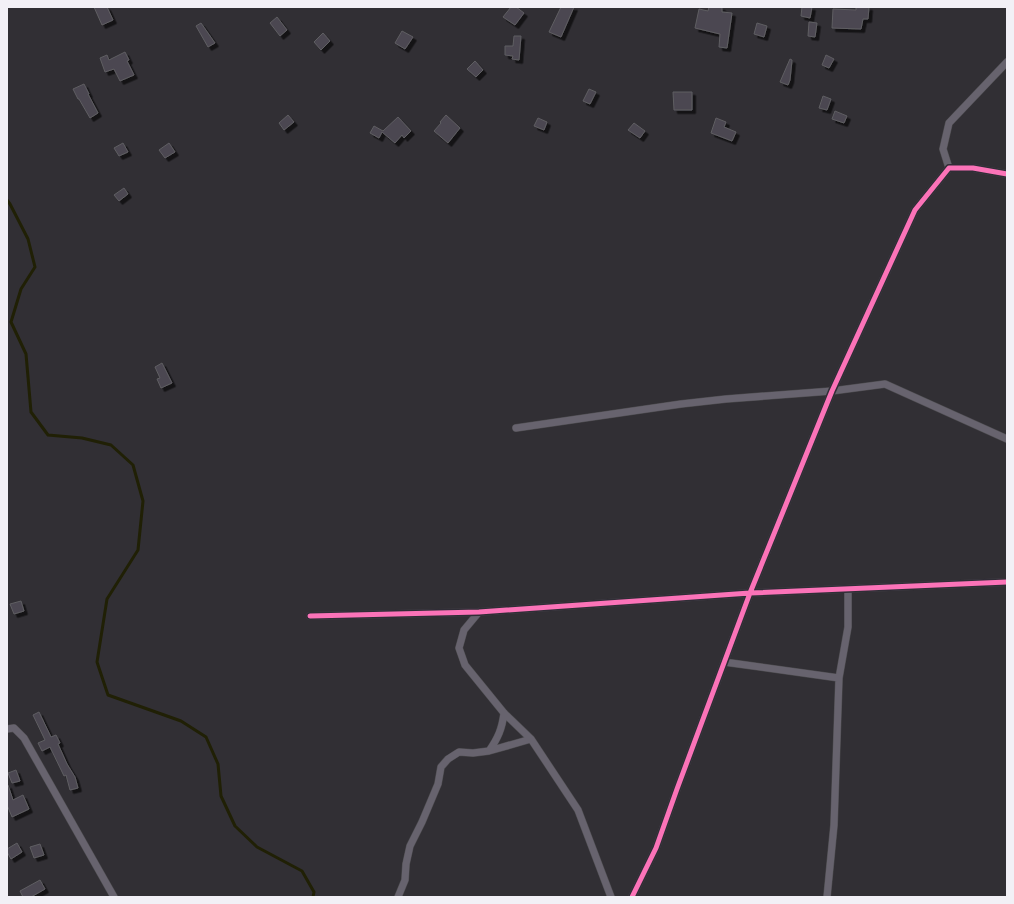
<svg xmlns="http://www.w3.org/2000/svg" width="1014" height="904" font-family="Inter,sans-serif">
<defs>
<filter id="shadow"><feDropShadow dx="3.5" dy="3.5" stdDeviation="0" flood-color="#0009"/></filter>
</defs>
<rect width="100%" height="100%" fill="#312f34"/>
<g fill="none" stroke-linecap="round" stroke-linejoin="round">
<!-- stream -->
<path stroke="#202005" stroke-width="3" d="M7,200l3,4 18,35 7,28 -14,22 -10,33 15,32 5,58 17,23 34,3 29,7 22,20 10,36 -5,49 -31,49 -10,63 11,33 73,26 25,16 12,27 3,32 14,30 22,21 45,24 12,21 -1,5"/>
</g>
<!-- building -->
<path fill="#4b4751" stroke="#5f5e62" filter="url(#shadow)" d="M94,7h13l6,13 -11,5z
M511,7h5l8,6 -9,12 -12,-8z
M561,7h13l-13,30 -12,-5z
M709,7h13v5l10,1 -5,35 -8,-1 1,-13 -25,-6 4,-19 9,2z
M802,7h10l-2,11 -9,-2z
M856,7h13l-1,12h-5l-2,10 -29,-1 1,-19 23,1z
M277,17l10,13 -7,6 -10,-13z
M809,22l8,1 -2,14 -7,-1z
M201,23l14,20 -7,4 -12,-21z
M757,23l10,3 -3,11 -10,-3z
M402,31l11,6 -8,12 -10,-6z
M323,33l7,8 -9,9 -7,-8z
M514,36h7l-2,24 -7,-1 1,-3 -8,-1v-9h8z
M125,52l4,8 -2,1 7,14 -14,6 -6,-12 -9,3 -5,-14 7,-3 2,5z
M826,55l8,4 -5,9 -7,-3z
M790,59l2,1 -2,20 -2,5 -8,-3z
M475,61l8,9 -7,7 -9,-8z
M84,84l5,10h-1l10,19 -8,5 -11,-19h-1l-5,-10z
M589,89l7,3 -6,12 -7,-3z
M673,92h19v18h-18z
M823,96l8,3 -4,11 -8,-2z
M835,111l12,5 -3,7 -12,-4z
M288,115l6,7 -10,8 -5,-7z
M446,115l14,13 -12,15 -14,-12 7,-8 -1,-1z
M398,117l13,14 -7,7 -2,-3 -7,8 -13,-11 -3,6 -9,-5 4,-7 9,5z
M538,118l9,4 -3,8 -10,-4z
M716,118l10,4 -2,5 12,5 -4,9 -21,-8z
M634,123l11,8 -5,7 -12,-8z
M123,143l5,9 -9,4 -5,-8z
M169,143l6,9 -10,6 -6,-8z
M124,188l4,6 -9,7 -5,-6z
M162,363l10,20 -11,5 -4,-9 3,-1 -5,-11z
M21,601l3,10 -10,3 -4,-10z
M39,712l12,25 5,-2 4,8 -2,1 9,20 8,13 3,11 -8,2 -4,-15 -2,1 -14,-29 -8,4 -4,-8 7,-3 -12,-25z
M16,770l4,11 -8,2 -4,-10z
M7,785h1l5,15 10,-5 6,14 -17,8 -5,-12z
M17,843l5,9 -11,7 -4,-7v-3z
M40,844l4,11 -10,3 -4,-11z
M40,880l5,9 -14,8h-8l-3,-6z"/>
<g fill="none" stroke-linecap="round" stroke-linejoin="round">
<defs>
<path id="minor" d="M949,168l-6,-19 6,-26 58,-61
M516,428l165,-24 45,-5 106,-8 53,-7 122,55
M479,612l-15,18 -5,18 6,17 39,48 27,26 47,71 33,87
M310,616l169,-4 271,-19 257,-11
M724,662l115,16
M7,729l7,-1 10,10 90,159
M489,751l42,-12
M398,897l7,-17 1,-16 4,-18 12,-24 16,-38 3,-17 7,-8 11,-7 14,1 16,-2c9,-13 13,-22 15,-38
M632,897l24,-49 21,-59 73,-196 82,-202 83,-181 34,-42h24l34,6
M827,897l7,-72 5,-147 9,-51v-38"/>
</defs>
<!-- minor casing -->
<use href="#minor" stroke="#4c4b4e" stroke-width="8"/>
<!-- minor -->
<use href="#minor" stroke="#67636e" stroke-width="7"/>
<defs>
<path id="cycleway" d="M310,616l169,-4 271,-19 257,-11
M632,897l24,-49 21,-59 73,-196 82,-202 83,-181 34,-42h24l34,6"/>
</defs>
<!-- cycleway casing -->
<use href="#cycleway" stroke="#302d36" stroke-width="8"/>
<!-- cycleway -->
<use href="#cycleway" stroke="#fb73b8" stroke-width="5"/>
</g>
<!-- border -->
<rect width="1014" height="904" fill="none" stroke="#f2f0f6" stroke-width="16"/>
</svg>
